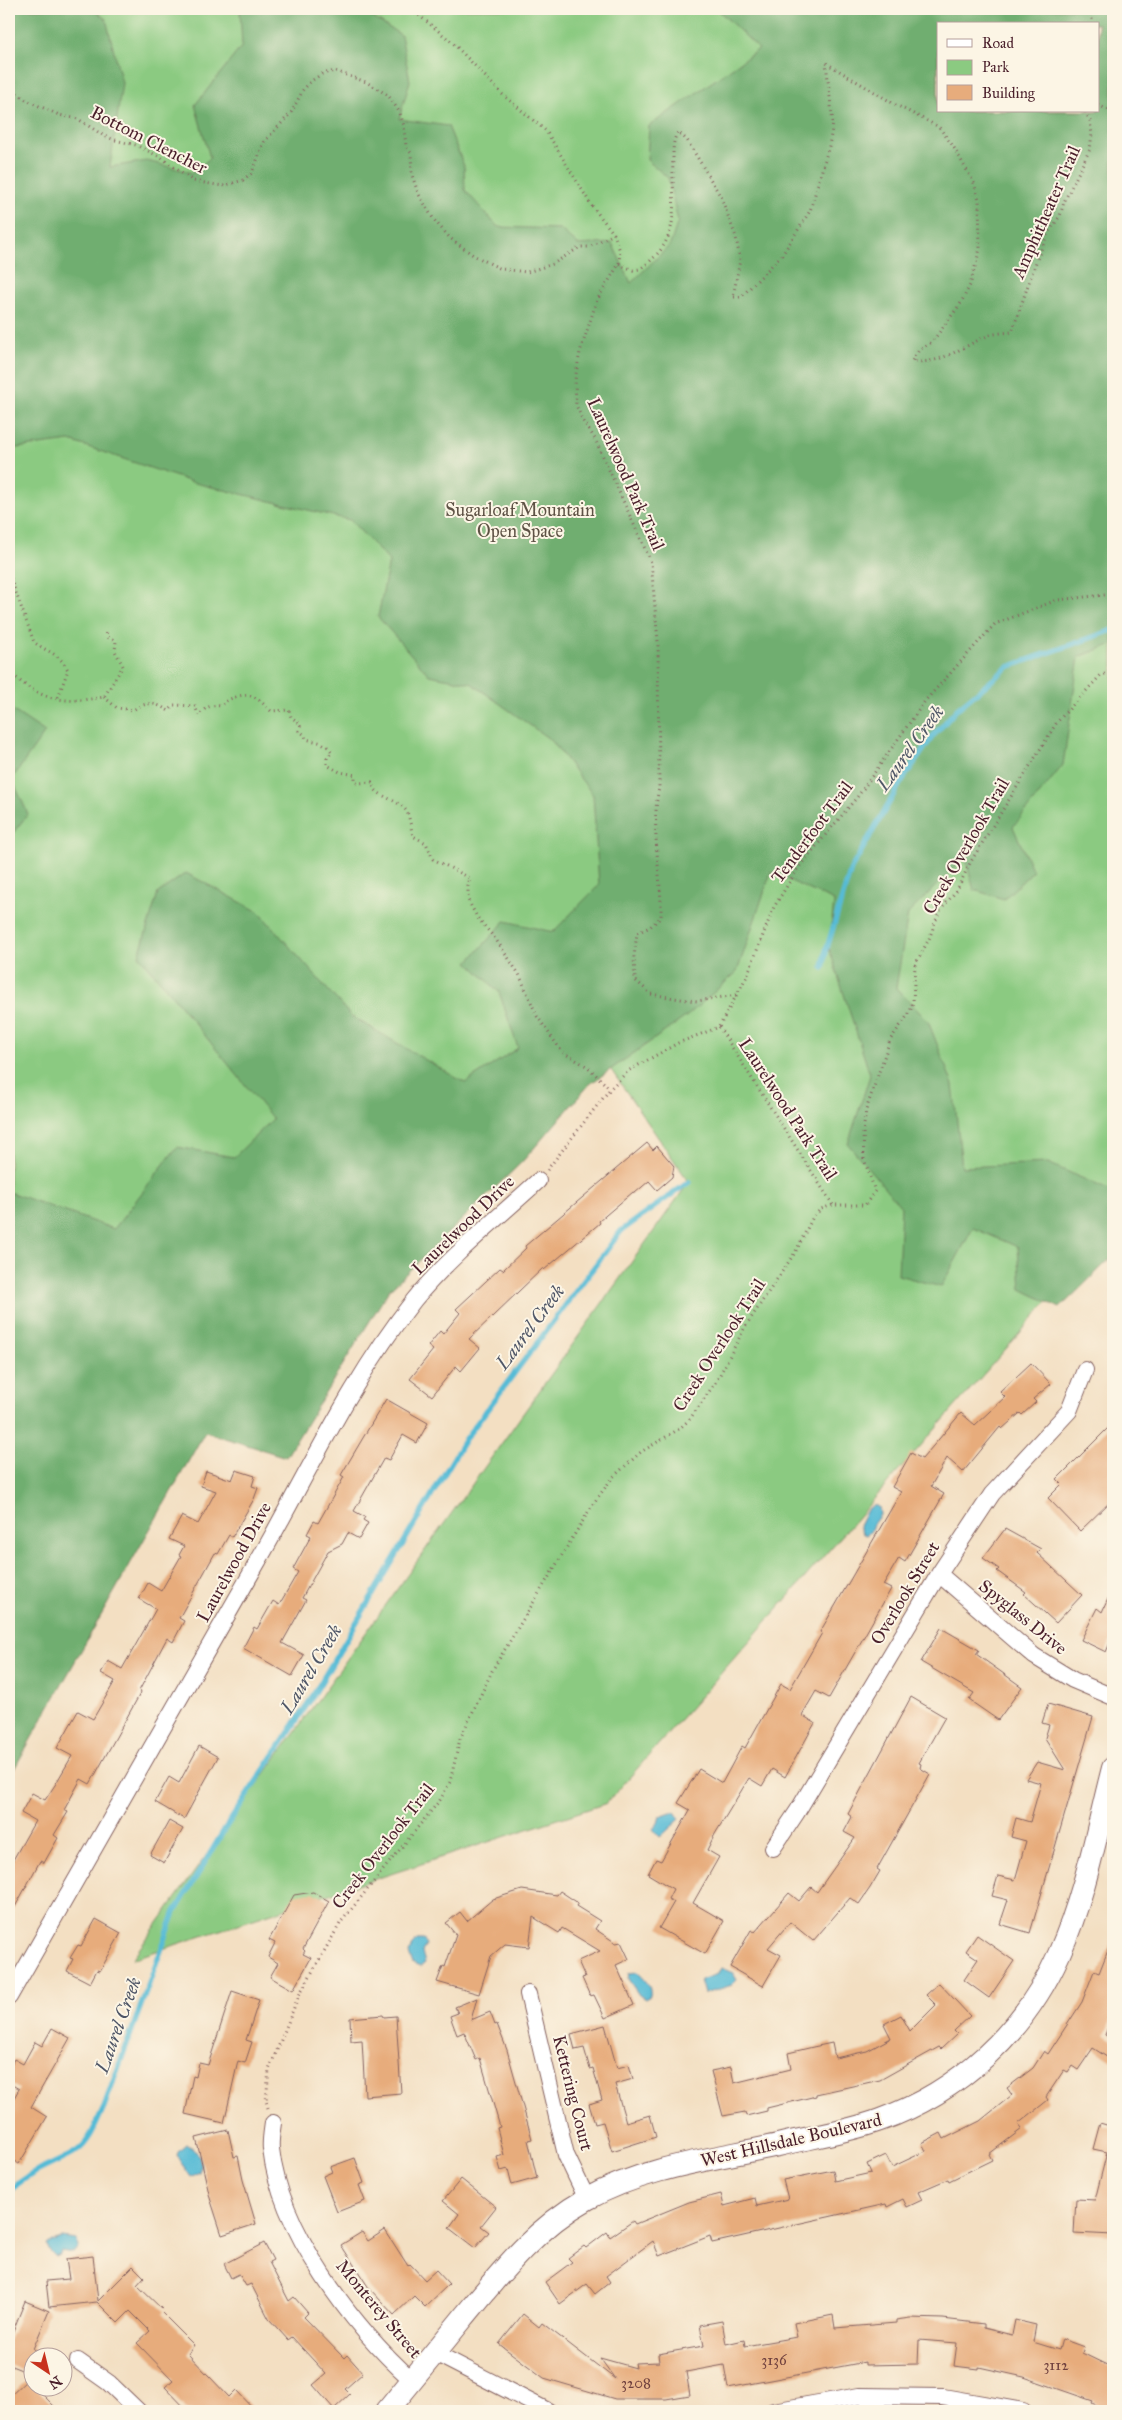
<svg xmlns="http://www.w3.org/2000/svg" width="1122" height="2420" font-family="'IM FELL Great Primer',serif">
<rect width="100%" height="100%" fill="#fcf5e5"/>
<filter id="ink" filterUnits="userSpaceOnUse"><feTurbulence type="fractalNoise" baseFrequency=".02" numOctaves="2"/><feDisplacementMap in="SourceGraphic" scale="10" xChannelSelector="R" yChannelSelector="G"/><feConvolveMatrix kernelMatrix="1 2 1 2 8 2 1 2 1" color-interpolation-filters="sRGB"/></filter>
<filter id="wash" filterUnits="userSpaceOnUse"><feTurbulence type="fractalNoise" baseFrequency=".0096" numOctaves="4" result="noise"/><feDisplacementMap in="SourceGraphic" scale="20" xChannelSelector="R" yChannelSelector="G"/><feGaussianBlur stdDeviation="1.12" result="paint"/><feColorMatrix in="noise" values="0 0 0 0 0 0 0 0 0 0 0 0 0 0 0 0 0 1.4 0 .05"/><feComposite in="paint" operator="in"/></filter>
<g filter="url(#wash)">
<rect width="100%" height="100%" fill="#f3dfc2"/>
<!-- green -->
<path fill="#8bca81" stroke="#6a7456" fill-rule="evenodd" d="M9,9h1104v1218l-506,576 -475,156 557,-777 -107,-154 -573,328zM938,24h160v87h-160z"/>
<!-- forest -->
<path fill="#70ae6f" stroke="#5d664d" fill-rule="evenodd" d="M9,9h83l14,10 16,64 -12,84 37,-6 46,12 17,-15 -15,-53 47,-59 -2,-37h119l42,26 9,46 -11,38 49,7 16,40 1,24 33,37 62,2 18,16 34,-2 19,40 39,-38 8,-24 -10,-43 -21,-18 2,-34 110,-77 -42,-40h396v635l-34,13 -16,108 -50,62 20,44 -29,28 -30,-9 -9,-33 -57,57 -12,74 32,33 25,64 9,82 86,-4 65,29v64l-53,52 -39,-19 -3,-42 -45,-19 -32,59 -43,-12 3,-68 -53,-63 22,-69 -41,-127 5,-47 -63,-29 -34,100 -50,44 -97,68 -68,78 -133,128 -103,167 -81,-25 -196,346v-586l105,37 63,-82 57,10 39,-38 -134,-164 19,-62 28,-20 73,39 92,104 114,67 53,-35 -19,-56 -31,-30 37,-41 48,11 46,-47 -6,-90 -41,-54 -81,-58 -42,-8 -51,-58 11,-56 -39,-41 -155,-37 -125,-42 -61,8zM938,24h160v87h-160z
M9,708l36,24 -33,47 16,35 -19,24z"/>
<!-- water -->
<path fill="#57bbd6" stroke="#506d80" d="M873,1505l6,2 1,8 -7,9 -3,8 -4,3 -4,-2 -3,-7 8,-16z
M671,1812h4l5,7 -20,18 -7,-8 5,-6 2,-7z
M417,1940h7l2,5 -4,7 3,11 -5,4 -7,-3 -4,-10 3,-9z
M721,1968l12,5 4,7 -5,5 -28,9 -4,-14 18,-6z
M637,1972c7,6 15,14 13,24l-5,3 -6,-4 -11,-16 1,-6z
M186,2145c12,3 17,15 13,27l-8,5 -14,-20 1,-5z
M62,2238l15,2 1,7 -5,6 -12,-2 -1,4 -5,2 -5,-5 -3,-7 5,-4z"/>
<g fill="none" stroke-linecap="round" stroke-linejoin="round">
<!-- stream -->
<path stroke="#57bbd6" stroke-width="5.5" d="M823,968l3,-17 25,-82 50,-87 32,-46 24,-27 51,-42 105,-37
M9,2195c9,-20 51,-32 68,-44 14,-10 20,-30 27,-44l71,-195 51,-85 85,-128 154,-260 156,-208 68,-49"/>
</g>
<g id="blocks">
<!-- building -->
<path fill="#e7ac7c" d="M647,1143l6,7 4,-4 17,20 -2,11 -15,13 -8,-9 -14,12 -2,-1 -34,29 1,2 -56,47 -1,-2 -74,71 11,9 -19,23 -5,-5 -24,30 -22,-17 23,-29 -5,-4 12,-15 3,3 17,-21 -4,-4 44,-41 3,2 23,-22 -1,-2z
M1031,1363l20,21 -18,15 3,3 -14,13 -2,-2 -18,16 -2,-2 -37,45 -16,-14 -16,28 13,8 -39,68 -6,-4 -16,27 8,4 -62,109 -13,-7 -14,24 13,8 -30,54 -13,-8 -10,17 -13,-8 -34,56 -8,16 12,7 -26,46 31,18 -19,33 -46,-26 15,-26 -6,-3 5,-10 -25,-15 8,-15 5,2 29,-51 -12,-7 21,-34 23,14 20,-37 3,2 36,-64 9,5 32,-56 -2,-1 81,-140 -9,-5 19,-34 11,6 39,-46 14,12 30,-28 -5,-5z
M386,1399l42,24 -11,20 -14,-8 -14,25 -5,-2 -30,53 11,6 -2,3 5,3 -9,16 -11,-6 -6,11 -14,7 -26,47 4,2 -24,43 22,12 -12,21 -49,-28 11,-21 3,2 16,-28 6,4 19,-33 -5,-3 18,-33 -4,-2 7,-13 4,2 26,-46 -3,-2z
M1113,1423v76l-33,32 -32,-33 14,-14 -5,-5z
M236,1470l19,6 -3,10 6,2 -4,11 -22,38 -3,-2 -11,19 -3,-1 -36,65 5,3 -11,21 -6,-4 -28,53 2,1 -51,92 -9,-5 -17,31 4,2 -14,23 4,3 -14,25 -4,-2 -31,57v-51l26,-46 -14,-8 11,-20 13,7 10,-15 17,-29 -15,-8 21,-37 15,8 22,-38 -14,-8 7,-12 14,8 34,-60 -17,-10 9,-16 13,8 20,-35 -2,-1 5,-9 -15,-7 13,-23 16,8 18,-33 -15,-5 5,-15 26,9z
M1005,1529l36,20 -4,4 45,42 -26,28 -32,-29 2,-2 -29,-21 2,-2 -16,-11z
M1113,1588v48l-7,16 -25,-12 16,-32 5,4z
M941,1628l38,22 -3,4 46,33 -24,33 -29,-20 5,-7 -53,-31z
M911,1697l34,20 -26,46 2,1 -1,4 10,6 -53,95 3,2 -10,17 -11,16 -9,-6 -37,43 -23,-19 -22,26 13,7 -18,31 -33,-19 21,-37 4,2 34,-39 10,8 12,-14 6,5 38,-54 -11,-6 8,-15 -4,-3z
M1048,1704l45,13 -63,216 -30,-9 8,-24 -16,-4 6,-20 17,4 11,-39 -15,-4 5,-19 14,4 11,-39 -15,-4 11,-17 28,8 -20,-32 4,-13 -7,-2z
M199,1746l19,11 -34,62 -29,-17 14,-25 10,6z
M169,1821l14,8 -19,34 -14,-8z
M522,1890l35,5 3,-4 18,12 -2,3 24,15 -5,8 21,14 5,-1 8,17 -13,6 18,40 -29,13 -11,-23 -4,1 -8,-18 3,-1 -7,-16 22,-10 -38,-23 -3,5 -26,-16 -4,30 -24,-3 -14,12 -12,38 -42,-12 6,-16 2,1 11,-32 -10,-12 14,-11 7,9 26,-22z
M313,1892l16,9 -26,48 2,2 -2,3 8,4 -18,32 -23,-13 8,-14 -10,-6 7,-14 -6,-3 25,-45z
M96,1919l25,14 -21,38 -3,-1 -7,13 -23,-12 6,-12 -3,-1 8,-13 3,1z
M977,1935l37,26 -25,37 -25,-18 14,-21 -12,-8z
M1112,1940l1,74 -8,21 8,5v21l-20,-13 -15,22 -6,-4 -4,6 -4,-2 -18,27 2,3 -30,24 4,5 -33,25 3,6 -43,21 -1,-2 -30,13 4,8 -15,7 -4,-8 -16,8 -1,-3 -174,39 -2,-7 -51,20 -6,-15 -47,35 4,6 -15,12 -8,-10 -27,20 -15,-22 27,-20 -4,-4 16,-12 2,2 21,-16 3,5 23,-16 2,3 54,-22 32,-8 3,12 31,-8 2,8 31,-7 -5,-19 50,-10 2,11 36,-8 -4,-9 19,-9 6,12 34,-16 -4,-8 19,-10 3,6 36,-18 32,-26 -5,-7 26,-20 11,-17 4,3 34,-52 12,-31 5,2z
M939,1983l31,33 -16,15 3,3 -16,15 -2,-2 -59,33 -64,14v2l-49,12v3l-21,5 -1,-4 -22,4 -12,-45 20,-4 3,16 57,-14 -3,-16 25,-6 19,-4 3,15 32,-7 24,-13 -7,-14 17,-9 9,16 26,-26 -10,-10z
M232,1991l27,9 -13,40 6,2 -7,21 -7,-2 -14,62 -39,-9 8,-38 3,1 3,-14 9,2z
M477,1998l-6,22 19,-8 5,13 2,-1 10,26 25,89 -4,1 9,38 -25,7 -4,-16 -7,2 -4,-14 7,-2 -7,-27 3,-1 -20,-69 -4,2 -12,-28 -7,3 -7,-19 8,-3 -3,-6z
M383,2015l1,2 12,-1 5,77 -36,3 -3,-56 -11,1 -1,-23z
M605,2025l12,43 12,-3 4,14 -18,5 11,38 24,-7 6,22 -44,14 -9,-29 -8,2 -6,-20 13,-4 -9,-32 -3,1 -6,-21 -9,2 -4,-16z
M52,2028l18,10 -39,69 16,10 -28,47 -10,-6v-51l10,-18 -10,-6v-14l5,-10 9,5 12,-22 7,4z
M1100,2123l13,4v108l-39,-2 2,-34 19,1 12,-48 -14,-3z
M228,2130l6,27 4,-1 5,24 13,44 -34,11 -12,-37 -14,-60z
M355,2158l9,25 -5,2 6,16 -28,11 -14,-36 9,-4 -2,-5z
M461,2179l35,28 -15,19 8,6 -14,16 -26,-20 10,-14 -16,-13z
M385,2230l23,36 2,-2 15,16 11,-10 13,14 -24,23 -11,-11 -20,19 -25,-27 -28,-43 21,-13 6,9z
M264,2243l9,17 -4,2 20,39 5,-4 14,16 -4,4 40,41 3,-3 16,18 -18,16 5,5 -16,15 -21,-24 13,-11 -34,-37 -4,3 -19,-21 -18,-35 -5,2 -7,-12 -8,4 -7,-14z
M93,2256l5,45 35,-35 11,11 -7,8 27,26 -2,2 32,32 -6,9 41,43 7,-7 20,21h-68l-23,-24 8,-7 -36,-37 13,-12 -20,-20 -12,12 -21,-21 -48,5 -3,-26 23,-2 -3,-20z
M25,2301l24,10 -16,38 6,2 -3,7h-4l-3,15 -20,-8v-24z
M523,2314l16,13 3,-4 73,56 -15,-21 36,10 -1,-5 24,-1 -1,-8 46,-8 -4,-21 22,-4 4,23 18,-4 1,6 52,-9 -3,-14 39,-8 2,13 61,-5v-3l14,-2 33,1 41,5v4l28,7 3,-15 21,5 -3,17 26,8 3,-11 22,8 -2,6 31,15v35l-4,8 -17,-8 1,-2 -69,-24 -45,-10v2l-25,-3 3,-23 -38,-3 -1,24 -53,1v-3l-137,26 -4,-23 -38,7 4,23 -24,4h-51l-71,-21 -45,-34z
M28,2379l4,5v4h4l23,23h-50v-14z"/>
</g>
</g>
<g filter="url(#ink)">
<use href="#blocks" fill-opacity="0" stroke="#856260" stroke-width="1"/>
<g fill="none" stroke-linecap="round" stroke-linejoin="round">
<defs>
<path id="minor" d="M939,1574l95,82 39,24 40,17
M773,1848l24,-36 142,-238 53,-80 77,-83 16,-41
M528,1994l38,161 21,44
M9,1997c85,-149 171,-299 256,-448 47,-84 89,-173 149,-249 34,-42 84,-82 124,-119
M273,2123c-1,8 -3,18 -2,26 9,82 82,178 141,231
M435,2353l113,58
M78,2361l31,22 29,28
M773,2411l86,-15 84,1 80,14"/>
<path id="secondary" d="M387,2411c25,-31 51,-62 76,-93 37,-45 72,-90 124,-119 57,-32 127,-40 191,-54 33,-8 69,-13 102,-25 79,-28 145,-89 179,-166 26,-58 38,-124 54,-186"/>
</defs>
<!-- minor casing -->
<use href="#minor" stroke="#856260" stroke-width="18"/>
<!-- secondary casing -->
<use href="#secondary" stroke="#856260" stroke-width="24"/>
<!-- path -->
<path stroke="#856260" stroke-width="3" stroke-dasharray="1 4" stroke-linecap="butt" d="M411,9l41,33 50,52 44,37 46,75 22,28 6,17 -1,13 -22,36 -17,52 -5,28 1,25 7,16 12,18 56,123 7,80 1,146c-9,42 3,86 2,129l-11,10 -13,6 -3,24 1,23 16,14 29,5 17,2 40,-6
M1090,9l3,15
M9,87l17,13 33,15 19,4 26,17 11,4 21,5 26,13 31,23 30,5 20,-6 9,-7 12,-31 27,-29 12,-23 8,-9 11,-7 13,-3 31,11 22,13 12,18 4,13 2,21 5,6 1,22 6,18 16,27 16,18 23,17 28,14 26,3 26,-8 27,-17h9l25,-13
M1098,105l15,7
M619,264l14,6 7,-1c45,-31 31,-65 33,-111 0,-9 0,-19 5,-26l9,8 34,57 15,40 4,23 -7,37h8l41,-42 28,-44 19,-65 4,-23 -7,-60 70,42 43,22 14,19 21,37 5,16 1,50 -10,36 -9,18 -29,39 -13,8 -7,11c26,5 50,-14 73,-24 8,-4 19,-4 27,-5l24,-70 12,-29 12,-17 4,-14 26,-53 2,-15 -2,-13 -5,-10
M9,574l25,68c14,11 24,10 34,28l-11,30
M9,671c30,30 54,33 95,26l19,-31 -8,-15 1,-10 -9,-4 -1,-8
M104,697l13,11 16,2c15,-9 21,-8 36,1l5,-6 21,1 4,10c7,-10 11,-11 23,-10 4,-6 7,-7 14,-9 17,-6 24,4 35,14l18,-1 2,7 10,7 -2,7 6,4 1,4c11,3 18,2 26,13l-5,6v7l13,7 15,3v5l2,3 15,-1c2,16 27,16 35,30 3,7 4,17 6,24l13,7 7,16 37,19 -2,8v14l9,17 20,24 22,33 18,42 25,36 26,15 22,22
M719,1027l114,178
M547,1170l63,-81 18,-18 50,-28 41,-16 28,-51 27,-69 24,-39 60,-72 67,-95 70,-77 62,-24 56,-6
M268,2108l-2,-7 3,-31 30,-75 42,-73 99,-122 10,-18 10,-43 33,-70 100,-165 20,-27 28,-25 38,-23 11,-10 27,-39 28,-53 51,-76 17,-34 8,-8 12,-4h32l10,-14 -11,-32 -1,-27 3,-22 24,-70 20,-28 3,-10 2,-37 14,-26 10,-27 18,-22 13,-27 87,-141 44,-47 12,-3"/>
<!-- minor -->
<use href="#minor" stroke="#fff" stroke-width="16"/>
<!-- secondary -->
<use href="#secondary" stroke="#fff" stroke-width="22"/>
</g>
</g>
<g text-anchor="middle" dominant-baseline="central" stroke-width="4" stroke-linejoin="round" paint-order="stroke">
<!-- number labels -->
<g font-size="15" fill="#71423f">
<text x="774" y="2360">3136</text>
<text x="1056" y="2365">3112</text>
<text x="636" y="2383">3208</text>
</g>
<!-- street labels -->
<g font-size="18" fill="#4a1f2b" stroke="#fcf5e5">
<text transform="translate(149 140) rotate(27)">Bottom Clencher</text>
<text transform="translate(1046 212) rotate(-66)">Amphitheater Trail</text>
<text transform="translate(626 474) rotate(66)">Laurelwood Park Trail</text>
<text transform="translate(812 832) rotate(-53)">Tenderfoot Trail</text>
<text transform="translate(966 846) rotate(-60)">Creek Overlook Trail</text>
<text transform="translate(788 1109) rotate(57)">Laurelwood Park Trail</text>
<text transform="translate(463 1225) rotate(-44)">Laurelwood Drive</text>
<text transform="translate(719 1345) rotate(-57)">Creek Overlook Trail</text>
<text transform="translate(234 1562) rotate(-61)">Laurelwood Drive</text>
<text transform="translate(905 1593) rotate(-59)">Overlook Street</text>
<text transform="translate(1023 1617) rotate(39)">Spyglass Drive</text>
<text transform="translate(383 1846) rotate(-52)">Creek Overlook Trail</text>
<text transform="translate(573 2093) rotate(76)">Kettering Court</text>
<text transform="translate(791 2140) rotate(-13)">West Hillsdale Boulevard</text>
<text transform="translate(379 2309) rotate(50)">Monterey Street</text>
</g>
<!-- park labels -->
<g font-size="18" fill="#5e5245" stroke="#fcf5e5">
<text x="520" y="510">Sugarloaf Mountain<tspan x="520" dy="21">Open Space</tspan></text>
</g>
<!-- water labels -->
<g font-size="19" font-style="italic" fill="#4f5667" stroke="#fcf5e5">
<text transform="translate(910 748) rotate(-54)">Laurel Creek</text>
<text transform="translate(530 1327) rotate(-53)">Laurel Creek</text>
<text transform="translate(311 1669) rotate(-59)">Laurel Creek</text>
<text transform="translate(118 2025) rotate(-70)">Laurel Creek</text>
</g>
</g>
<!-- margin -->
<rect width="1122" height="2420" fill="none" stroke="#fcf5e5" stroke-width="30"/>
<!-- legend -->
<rect x="937" y="22" width="162" height="90" fill="#fcf5e5" stroke="#b59f9b"/>
<rect x="947" y="39" width="25" height="8" fill="#ffffff" stroke="#b59f9b"/>
<text x="982" y="48" font-size="15" fill="#4a1f2b">Road</text>
<rect x="947" y="60" width="25" height="15" fill="#8bca81" stroke="#b59f9b"/>
<text x="982" y="72" font-size="15" fill="#4a1f2b">Park</text>
<rect x="947" y="85" width="25" height="15" fill="#e7ac7c" stroke="#b59f9b"/>
<text x="982" y="98" font-size="15" fill="#4a1f2b">Building</text>
<!-- north arrow -->
<g transform="translate(48 2372) rotate(145)"><circle r="24" fill="#fcf5e5" stroke="#b59f9b"/>
<path d="M0-4L9 19L0 12L-9 19Z" fill="#c8321e"/>
<text y="-8" font-size="14" font-weight="bold" text-anchor="middle" fill="#4a1f2b">N</text>
</g>
</svg>
